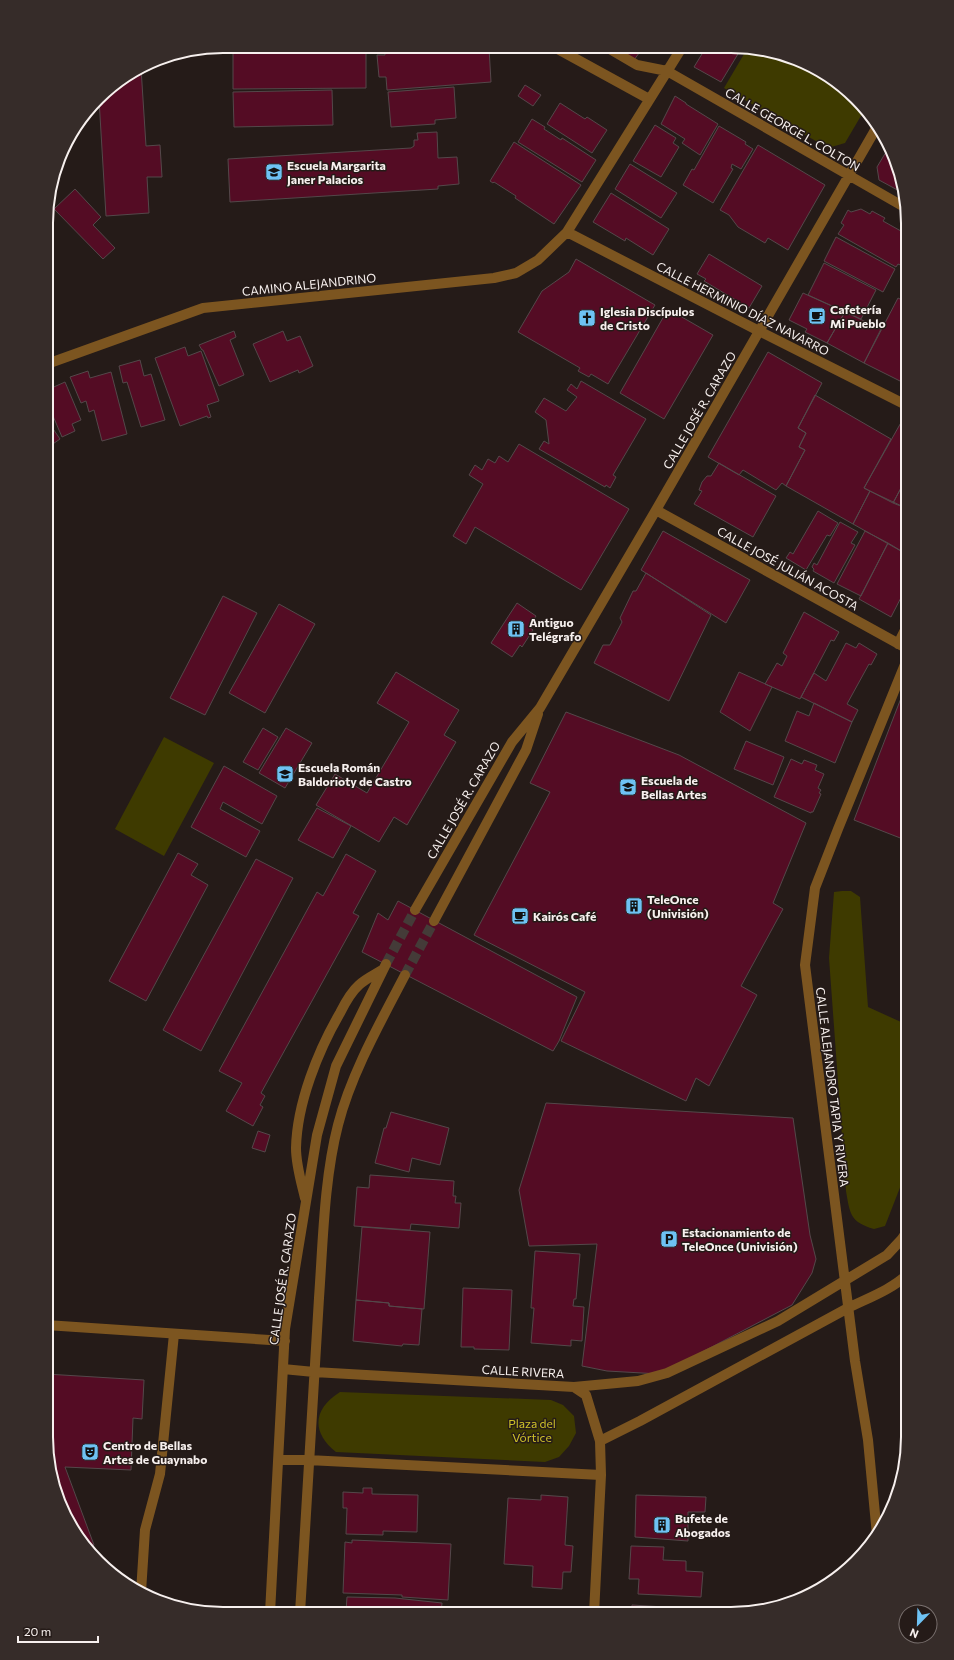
<svg xmlns="http://www.w3.org/2000/svg" width="954" height="1660" font-family="Commissioner,sans-serif">
<rect width="100%" height="100%" fill="#251b18"/>
<!-- green -->
<path fill="#3e3a00" d="M747,49h19l43,15 39,26 17,19 -20,34 -17,5 -104,-60z
M164,737l50,26 -50,93 -49,-27z
M842,891h9l9,6 8,110 33,15 7,-6v151l-23,59 -11,3c-24,-7 -24,-15 -28,-38l-17,-233 5,-66z
M340,1392l211,8 12,5 11,11 2,17 -7,13 -10,11 -14,5 -209,-10c-25,-20 -23,-43 4,-60z"/>
<!-- building -->
<path fill="#540c24" stroke="#54484a" d="M233,46l133,1v41l-133,1z
M384,47l105,1 2,34 -104,8 -1,-13h-7l-2,-22h8z
M615,48l27,1 -8,11z
M705,49h36l-20,33 -27,-15z
M141,68l5,78 14,-1 2,32h-15l2,36 -43,3 -7,-117 7,-9z
M525,85l16,10 -8,11 -15,-10z
M454,87l2,31 -21,2v4l-44,3 -3,-35z
M332,90l1,35 -99,2 -1,-35z
M675,96l11,7v1l32,20 -18,31 -18,-12 3,-4 -24,-15z
M560,103l25,16 2,-2 20,13 -15,23 -45,-29z
M532,119l13,8 -1,2 17,11 1,-2 34,22 -14,22 -64,-40z
M655,125l21,13 -3,5 6,4 -18,30 -28,-16z
M719,126l27,16 -1,2 8,5 -12,20 -9,-5 -1,4 2,1 -20,34 -30,-18 9,-16 2,1z
M437,132l1,26 19,-1 2,27 -21,2v3l-208,13 -2,-43 183,-11 3,-2v-6h4l-1,-7z
M514,142l67,43 -27,39 -39,-26 1,-2 -22,-14 -1,1 -3,-2z
M758,145l67,40 -37,65 -20,-12 -3,5 -27,-16 -9,-12 -9,-5z
M889,147l10,19 4,27 -24,-13 -2,-13z
M630,164l47,29 -16,25 -46,-29z
M75,189l26,28 -8,8 22,23 -12,11 -49,-50z
M611,193l58,36 -16,26 -27,-17 -1,3 -32,-19z
M861,209l9,5 2,-3 13,7 -2,3 25,14v30l-1,-1 -2,3 -7,-3 -2,3 -58,-33 6,-9 -3,-2 7,-13 3,2z
M836,237l59,32 -12,23 -59,-31z
M709,254l53,32 -13,22 -45,-27 2,-2 -9,-5z
M576,259l79,46 -47,79 -17,-10 -2,3 -11,-6 2,-3 -62,-36 24,-41 27,-19z
M824,263l52,27 -15,29 -53,-24z
M908,287v11l-5,-2z
M803,293l42,19 -18,31 -22,-11 2,-3 -18,-9z
M898,298l10,5v68l-6,11 -38,-19z
M668,309l45,26 -49,84 -44,-26z
M845,312l36,17 -17,34 -37,-20z
M234,331l2,6 -6,3 14,35 -25,11 -16,-36h-1l-3,-5z
M283,331l4,10 13,-5 13,30 -14,7 -1,-3 -28,12 -17,-38z
M185,347l3,9 13,-5 18,50 -12,4 4,12 -3,1 -1,-2 -27,10 -25,-68z
M768,352l54,31 -24,45 8,5 -7,14 6,3 -19,36 -4,-3 -6,7 -33,-20 -4,5 -31,-18z
M140,360l4,16 7,-2 14,46 -24,7 -14,-45 -4,1 -4,-17z
M88,371l2,7 21,-6 16,62 -25,7 -8,-31 -5,2 -3,-11 -5,2 -11,-26z
M581,381l65,38 -33,56 3,2 -6,11 -4,-3 -1,2 -66,-38 5,-8 5,3 -3,-24 -11,-8 9,-14 22,13 11,-14 -10,-7 4,-6 6,5z
M65,382l16,38 -9,4 3,7 -13,6 -15,-35v-12z
M815,395l76,44 -27,49 6,3 -17,33 -67,-38 19,-36 -6,-3 7,-14 -8,-5z
M903,419l5,2v54l-15,28 -29,-15z
M47,420l13,19 -13,9z
M519,444l110,65 -48,81 -106,-63 -9,17 -13,-8 30,-52 -14,-9 6,-10 7,5 6,-11 7,4 4,-7 9,6z
M719,463l57,33 -23,41 -59,-33 8,-13 -3,-1 3,-8 5,-6h4z
M908,475v34l-15,-6z
M870,491l38,18v46l-55,-31z
M818,511l20,12 -8,13 -3,-1 -21,35 -20,-12 4,-6 3,2z
M840,522l18,10 -7,11 4,2 -21,38 -21,-12 1,-2 -2,-2 2,-4 3,2z
M663,531l87,49 -24,43 -85,-53z
M865,531l23,12 -27,53 -24,-12z
M888,543l20,12v29l-17,33 -32,-18z
M646,573l65,42 -42,86 -75,-38 9,-18h7l12,-23 -2,-4 13,-27h3z
M223,596l34,17 -52,102 -35,-17z
M517,603l19,13 -7,11 4,3 -11,17 -2,-2 -8,12 -21,-14z
M279,604l36,20 -50,89 -36,-20z
M804,612l35,20 -5,9 -3,-1 -31,59 -35,-15 12,-21 5,3 5,-10 -4,-3z
M846,643l10,5 3,-5 18,11 -6,11 -2,-1 -22,40 11,6 -6,12 -51,-25 13,-24 12,8z
M396,672l63,38 -15,25 12,7 -49,83 -13,-8 -15,25 -63,-37 19,-31 32,19 42,-71 -32,-19z
M739,672l33,15 -22,44 -30,-19z
M908,680v161l-54,-21z
M814,703l38,19 -17,41 -50,-22 12,-30 12,5z
M566,712l113,43 127,68 -33,80 10,6 -42,77 16,9 -48,91 -13,-8 -10,23 -125,-60 24,-49 -111,-57 76,-143 -20,-9z
M263,728l15,9 -20,33 -15,-8z
M286,728l26,15 -27,45 -26,-15z
M746,741l38,16 -11,28 -39,-16z
M791,759l11,5 2,-4 13,5 -2,5 9,4 -6,14 3,2 -2,3 2,1 -8,18h-2v1l-37,-16z
M224,766l53,30 -15,28 -39,-22 -3,7 40,22 -14,26 -55,-30z
M317,808l34,18 -18,32 -35,-18z
M178,853l20,11 -7,11 17,10 -62,116 -37,-20z
M346,854l30,17 -23,42 6,3 -98,177 4,3 -5,9 3,2 -10,19 -27,-15 16,-28 -23,-12 98,-179 6,4z
M256,859l37,19 -92,173 -38,-21z
M398,901l179,96 -18,44 -6,10 -191,-99 16,-39 10,7z
M546,1103l247,15 17,117 6,24 -4,14 -20,32 -132,69 -53,-3 -25,-5 15,-122 -68,2 -10,-56z
M391,1112l58,16 -9,37 -28,-7 -3,14 -34,-9 9,-35h2z
M258,1131l12,4 -5,17 -13,-4z
M370,1175l84,6 -1,15h3l-1,7h6l-2,25 -48,-4 -1,6 -56,-4 3,-39 12,1z
M362,1227l68,5 -6,77 -35,-3v-3l-33,-3z
M535,1251l45,3 -4,45h-2l-1,7 11,1 -2,34 -11,-1v6l-40,-3 3,-35h-3z
M463,1288l49,2 -3,60 -35,-1v-2h-13z
M356,1300l33,3v3l33,3 -3,36 -16,-1 -1,2 -49,-5z
M46,1374l98,6 -2,39 -9,-1 -2,52 -66,-3 29,78 -6,4 -12,-13 -21,-42 -9,-57z
M363,1488h9v6l46,1 -1,37 -34,-1v4l-37,-1 1,-26h-4v-16l20,1z
M541,1495l27,2 -3,48 8,1 -2,26h-8l-1,17 -30,-2 1,-21 -29,-2 4,-66 33,2z
M636,1495l70,2 -1,15h-17v29l-53,-4z
M352,1540l99,4 -3,56 -46,-3v-2l-59,-2 2,-51 7,1z
M631,1546l33,1 -1,13 23,1v10l17,1 -2,25 -63,-3 1,-15h-10z
M347,1597l48,1 47,5 -1,10h-98v-2h3z
M632,1605l49,3v6h-49z"/>
<g fill="none" stroke-linecap="round" stroke-linejoin="round">
<!-- minor-tunnel -->
<path stroke="#443b38" stroke-width="10" stroke-dasharray="10 5" stroke-linecap="butt" d="M386,964l29,-54
M405,975l29,-54"/>
<!-- minor -->
<path stroke="#7c5520" stroke-width="10" d="M556,48l93,51
M608,48l29,17 30,6 239,137
M567,232l192,99 149,75
M47,364l156,-56 291,-30 22,-5 22,-13 29,-28 114,-183
M656,510l252,139
M898,644l10,-20
M415,910l97,-168 28,-34 116,-198 222,-385
M434,921l92,-171 12,-36
M305,1198c-4,-17 -9,-33 -9,-50 1,-45 22,-97 44,-135 5,-10 11,-21 19,-28 6,-6 15,-10 23,-15
M46,1325l239,16
M283,1369l31,3 260,15 12,8 14,46 1,34 -7,139
M574,1387l64,-6 29,-8 111,-52 109,-66 14,-15 7,-10
M600,1441l40,-20 208,-113c20,-10 43,-18 60,-34
M279,1460h29l293,15
M877,1535l-9,-95 -13,-79 -50,-396 10,-77 23,-59 70,-172
M141,1592l4,-62 15,-56 14,-140
M270,1613l15,-284 32,-194 19,-69 50,-102
M300,1613c6,-105 12,-210 19,-315 4,-56 5,-119 19,-173 13,-51 43,-104 67,-150"/>
</g>
<!-- icons -->
<defs>
<symbol id="school-square" viewBox="-11 -11 22 22"><rect x="-9" y="-9" width="18" height="18" rx="4" fill="#6ec2f3" stroke="#251b18"/><path d="M0-5L7-2L0 1L-7-2ZM-4 1L0 2.5L4 1V4Q0 6-4 4Z" fill="#111"/></symbol>
<symbol id="cafe-square" viewBox="-11 -11 22 22"><rect x="-9" y="-9" width="18" height="18" rx="4" fill="#6ec2f3" stroke="#251b18"/><path d="M-5.5-4.5H6V0H3Q3 3.5 0 3.5H-2.5Q-5.5 3.5-5.5 0ZM3-3.2v2h1.7v-2ZM-6 4.5H4V6H-6Z" fill="#111"/></symbol>
<symbol id="church-square" viewBox="-11 -11 22 22"><rect x="-9" y="-9" width="18" height="18" rx="4" fill="#6ec2f3" stroke="#251b18"/><path d="M-1.2-6h2.4v3.5h3.3v2.4h-3.3V6h-2.4V-.1h-3.3v-2.4h3.3Z" fill="#111"/></symbol>
<symbol id="building-square" viewBox="-11 -11 22 22"><rect x="-9" y="-9" width="18" height="18" rx="4" fill="#6ec2f3" stroke="#251b18"/><path d="M-4-6H4V6H1V3H-1V6H-4ZM-2.5-4.3h1.7v1.8h-1.7ZM.8-4.3h1.7v1.8H.8ZM-2.5-1h1.7V.8h-1.7ZM.8-1h1.7V.8H.8Z" fill="#111"/></symbol>
<symbol id="parking-square" viewBox="-11 -11 22 22"><rect x="-9" y="-9" width="18" height="18" rx="4" fill="#6ec2f3" stroke="#251b18"/><path d="M-3.5-5.5H1a3.5 3.5 0 0 1 0 7H-1V5.5H-3.5ZM-1-3.4V-.6H.8a1.4 1.4 0 0 0 0-2.8Z" fill="#111"/></symbol>
<symbol id="theatre-square" viewBox="-11 -11 22 22"><rect x="-9" y="-9" width="18" height="18" rx="4" fill="#6ec2f3" stroke="#251b18"/><path d="M-5-5.5Q0-4 5-5.5V0Q5 5 0 6Q-5 5-5 0ZM-3.3-2.5H-1v1.5H-3.3ZM1-2.5H3.3v1.5H1ZM-2.8 1Q0 5.5 2.8 1Z" fill="#111"/></symbol>
</defs>
<g fill-rule="evenodd">
<use href="#school-square" x="264" y="162" width="20" height="20"/>
<use href="#cafe-square" x="807" y="306" width="20" height="20"/>
<use href="#church-square" x="577" y="308" width="20" height="20"/>
<use href="#building-square" x="506" y="619" width="20" height="20"/>
<use href="#school-square" x="275" y="764" width="20" height="20"/>
<use href="#school-square" x="618" y="777" width="20" height="20"/>
<use href="#building-square" x="624" y="896" width="20" height="20"/>
<use href="#cafe-square" x="510" y="906" width="20" height="20"/>
<use href="#parking-square" x="659" y="1229" width="20" height="20"/>
<use href="#theatre-square" x="80" y="1442" width="20" height="20"/>
<use href="#building-square" x="652" y="1515" width="20" height="20"/>
</g>
<g text-anchor="middle" dominant-baseline="central" stroke-width="3" stroke-linejoin="round" paint-order="stroke">
<!-- street labels -->
<g font-size="12" fill="#f7f0ee" stroke="#251b18">
<text transform="translate(793 129) rotate(30)">CALLE GEORGE L. COLTON</text>
<text transform="translate(309 284) rotate(-6)">CAMINO ALEJANDRINO</text>
<text transform="translate(743 308) rotate(27)">CALLE HERMINIO DÍAZ NAVARRO</text>
<text transform="translate(699 410) rotate(-60)">CALLE JOSÉ R. CARAZO</text>
<text transform="translate(788 568) rotate(29)">CALLE JOSÉ JULIÁN ACOSTA</text>
<text transform="translate(463 800) rotate(-60)">CALLE JOSÉ R. CARAZO</text>
<text transform="translate(833 1087) rotate(83)">CALLE ALEJANDRO TAPIA Y RIVERA</text>
<text transform="translate(282 1279) rotate(-82)">CALLE JOSÉ R. CARAZO</text>
<text transform="translate(523 1371) rotate(3)">CALLE RIVERA</text>
</g>
<!-- poi labels -->
<g font-size="12" font-weight="bold" fill="#f7f0ee" stroke="#251b18" text-anchor="start">
<text x="287" y="165">Escuela Margarita<tspan x="287" dy="14">Janer Palacios</tspan></text>
<text x="830" y="309">Cafetería<tspan x="830" dy="14">Mi Pueblo</tspan></text>
<text x="600" y="311">Iglesia Discípulos<tspan x="600" dy="14">de Cristo</tspan></text>
<text x="529" y="622">Antiguo<tspan x="529" dy="14">Telégrafo</tspan></text>
<text x="298" y="767">Escuela Román<tspan x="298" dy="14">Baldorioty de Castro</tspan></text>
<text x="641" y="780">Escuela de<tspan x="641" dy="14">Bellas Artes</tspan></text>
<text x="647" y="899">TeleOnce<tspan x="647" dy="14">(Univisión)</tspan></text>
<text x="533" y="916">Kairós Café</text>
<text x="682" y="1232">Estacionamiento de<tspan x="682" dy="14">TeleOnce (Univisión)</tspan></text>
<text x="103" y="1445">Centro de Bellas<tspan x="103" dy="14">Artes de Guaynabo</tspan></text>
<text x="675" y="1518">Bufete de<tspan x="675" dy="14">Abogados</tspan></text>
</g>
<!-- park labels -->
<g font-size="12" fill="#cfc228" stroke="#251b18">
<text x="532" y="1423">Plaza del<tspan x="532" dy="14">Vórtice</tspan></text>
</g>
</g>
<!-- crop -->
<path d="M0 0H954V1660H0ZM223 53H731A170 170 0 0 1 901 223V1437A170 170 0 0 1 731 1607H223A170 170 0 0 1 53 1437V223A170 170 0 0 1 223 53Z" fill="#362c29" fill-rule="evenodd"/>
<path fill="none" stroke="#f7f0ee" stroke-width="2" d="M223 53H731A170 170 0 0 1 901 223V1437A170 170 0 0 1 731 1607H223A170 170 0 0 1 53 1437V223A170 170 0 0 1 223 53Z"/>
<!-- north arrow -->
<g transform="translate(918 1624) rotate(203)"><circle r="19" fill="#251b18" stroke="#79706e"/>
<path d="M0-3L7 15L0 10L-7 15Z" fill="#6ec2f3"/>
<text y="-6" font-size="11" font-weight="bold" text-anchor="middle" fill="#f7f0ee">N</text>
</g>
<!-- scale -->
<path d="M18 1636v6h80v-6" fill="none" stroke="#f7f0ee" stroke-width="2"/>
<text x="24" y="1636" font-size="12" fill="#f7f0ee" stroke="#251b18" stroke-width="3" paint-order="stroke">20 m</text>
</svg>
